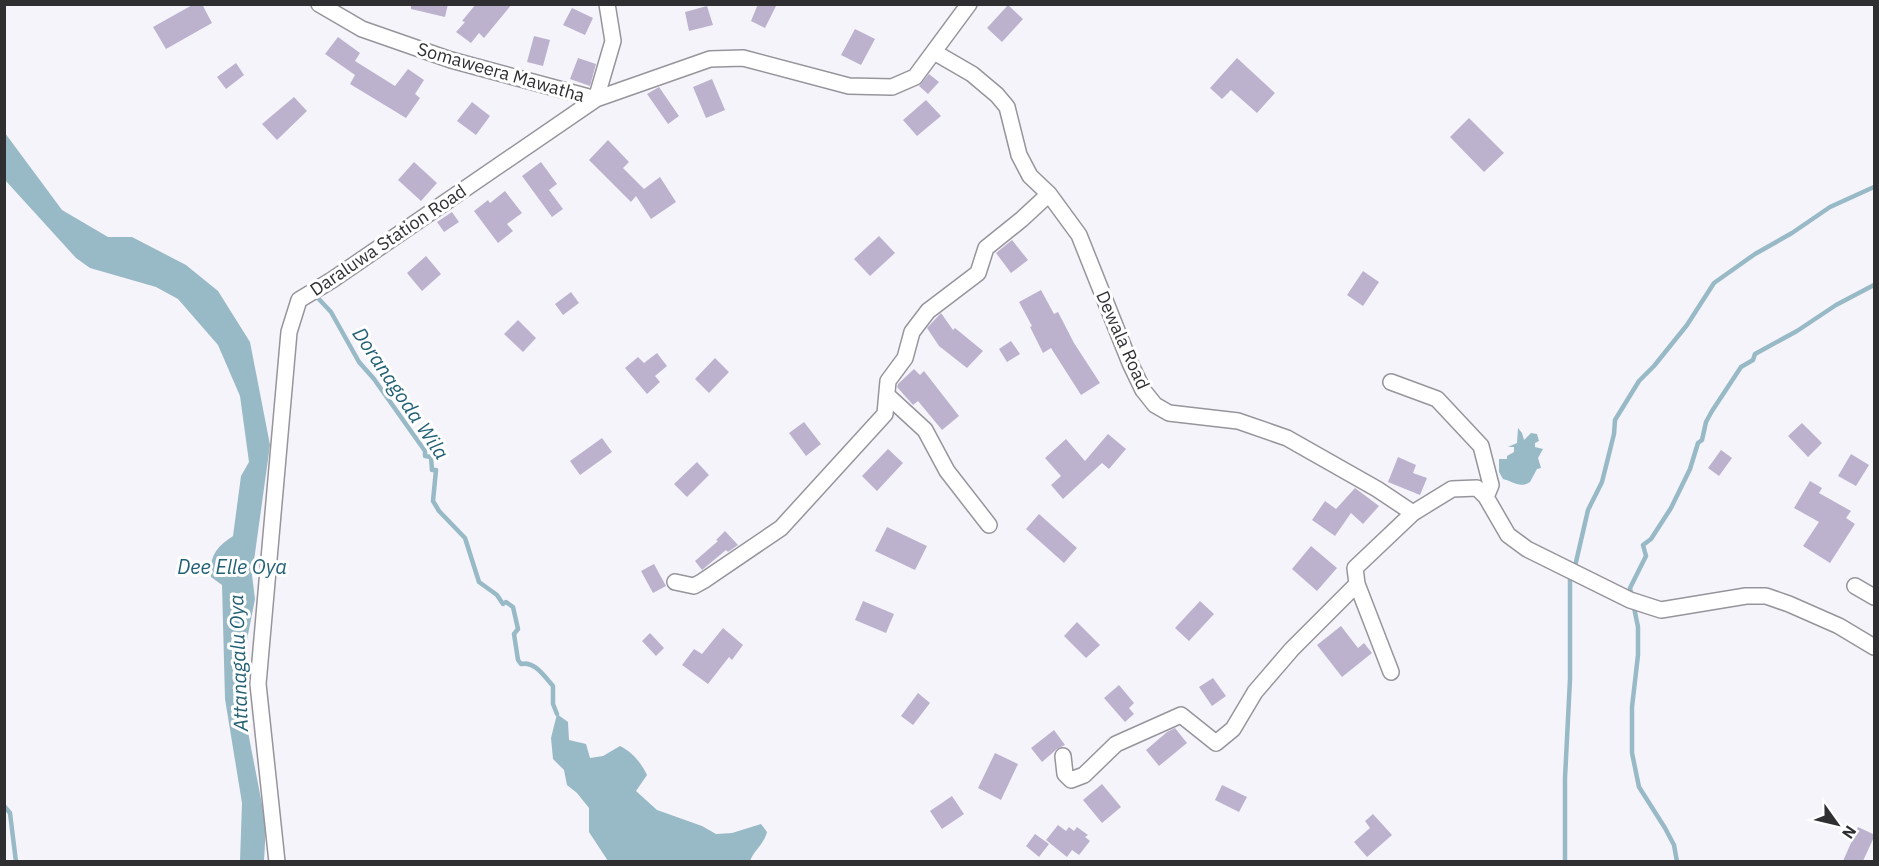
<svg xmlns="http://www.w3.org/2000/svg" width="1879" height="866" font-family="'IBM Plex Sans',sans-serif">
<rect width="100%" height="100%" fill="#f6f4fb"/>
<!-- water -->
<path fill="#98b9c6" d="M5,133l57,77 46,27h24l54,28 32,26 32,51 20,103 -18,130 3,24 -11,56 -2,46 24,124 -2,36h-24l2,-58 -17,-104 -3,-114 -11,-8c-2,-20 5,-30 22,-41l8,-60 8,-14 -9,-66 -22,-51 -40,-46 -22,-12 -66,-19 -14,-10 -71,-78z
M1518,428l4,5 2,7 7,-7 6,1 2,7 -4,2v4l8,2 -5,9 3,10 -4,1 -7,13c-11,7 -17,-1 -27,-3l-4,-7v-13h8v-3l7,-4v-5h-6l9,-4z
M557,714l11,8 1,18 17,4 4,14 13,-2 17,-10c13,7 20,15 27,29l-11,16 21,19 45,16 14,8 16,-1 29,-9 6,8c-3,12 -13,18 -17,29h-142l-19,-29v-24l-12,-15 -10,-8 -3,-15 -11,-11 -2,-21z"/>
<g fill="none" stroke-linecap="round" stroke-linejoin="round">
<!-- stream -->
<path stroke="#98b9c6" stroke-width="4.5" d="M316,296l15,16 28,50 15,17 51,72v5l6,1 1,13h4l-3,31 6,10 26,27 14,44 18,13 6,9 3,-2 7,5 5,22 -4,5 4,26 3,4c14,-3 23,12 32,22v18l4,10
M4,806l6,7 6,49
M1565,862v-84l5,-99v-101l6,-16 12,-52 14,-28 12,-48 1,-14 24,-39 15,-15 33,-41 27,-42 41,-29 37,-21 38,-26 44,-20
M1677,862l-3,-17 -9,-17 -26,-41 -7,-34v-46l6,-52v-28l-8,-39 16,-32 -3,-11 8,-6 20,-31 19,-39 8,-26 4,-3 4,-18 6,-11 29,-44 12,-7 2,-6 42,-23 39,-26 38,-20"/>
</g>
<!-- building -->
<path fill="#bcb2ce" d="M194,4h8l10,19 -46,26 -13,-22z
M411,4h37l-3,13 -34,-8z
M476,4h36l-28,34 -5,-5 -8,10 -15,-11 9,-10 -3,-1z
M758,4h19l-12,24 -14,-7z
M1008,5l15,14 -21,23 -15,-14z
M707,6l6,19 -24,6 -4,-19z
M572,8l21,10 -8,17 -22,-10z
M855,29l20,10 -14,26 -20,-10z
M534,36l16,4 -7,26 -16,-4z
M338,37l22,16 -5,8 40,25 13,-17 16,11 -9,14 5,4 -14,20 -56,-34 5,-9 -30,-21z
M578,58l18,6 -6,22 -20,-7z
M1237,58l38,35 -18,20 -26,-23 -9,9 -12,-11z
M236,63l8,12 -18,14 -9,-12z
M929,74l10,8 -11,12 -9,-8z
M712,79l13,31 -19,8 -13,-31z
M659,87l20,29 -11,8 -21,-30z
M294,97l13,14 -30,29 -15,-16z
M926,100l15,16 -24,20 -14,-16z
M472,102l18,14 -14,19 -19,-14z
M1469,118l35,35 -20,19 -34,-35z
M608,140l21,22 -6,6 21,21 16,-12 16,25 -25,17 -15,-23 -5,6 -42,-42z
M414,162l23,21 -16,18 -23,-21z
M541,162l16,22 -8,6 14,19 -11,8 -30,-41z
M505,191l17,22 -15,11 6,7 -15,12 -24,-32 14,-11 2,3z
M452,212l7,10 -15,10 -7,-10z
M879,236l16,17 -25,23 -16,-17z
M1012,240l16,20 -17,13 -15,-20z
M426,256l15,18 -19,17 -15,-18z
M1363,271l16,11 -16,24 -16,-11z
M1041,290l13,24 4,-2 16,31 26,40 -19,12 -30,-47 -8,5 -13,-26 2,-1 -13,-24z
M571,292l8,11 -16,12 -8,-11z
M941,313l12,17 2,-2 28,23 -16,17 -28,-22 -12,-18z
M518,320l18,18 -13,14 -19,-18z
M1011,341l9,13 -13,8 -8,-13z
M657,353l10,13 -12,10 5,6 -13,12 -22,-26 13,-11 6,6z
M715,358l14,14 -20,21 -14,-14z
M914,369l6,6 4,-4 35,45 -17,14 -24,-29 -5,4 -16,-18 1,-3z
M804,422l17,22 -15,12 -17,-23z
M1802,423l20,20 -14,14 -20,-21z
M1108,434l18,15 -17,20 -7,-6 -39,36 -12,-14 10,-9 -16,-18 21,-19 19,22z
M602,438l10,14 -32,23 -10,-14z
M888,449l15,14 -26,28 -15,-15z
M1721,450l11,8 -13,18 -11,-8z
M1851,454l18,11 -13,21 -18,-10z
M1398,457l18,8 -3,8 14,5 -7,17 -32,-13z
M697,462l12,13 -22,22 -13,-13z
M1810,481l12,7 -3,5 32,18 -5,7 9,6 -25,39 -27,-17 16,-24 -25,-14z
M1355,488l24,18 -16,18 -12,-11 -16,23 -23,-16 13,-19 11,8z
M1039,514l38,34 -13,15 -38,-34z
M887,527l40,19 -12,24 -40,-19z
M725,531l13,14 -10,7 -2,-2 -24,20 -7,-9 23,-20 -2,-1z
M1311,546l26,22 -20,23 -25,-22z
M654,564l12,22 -13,7 -12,-22z
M863,601l31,13 -8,19 -31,-13z
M1200,601l14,13 -25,27 -14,-13z
M1077,622l23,23 -14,13 -22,-22z
M1341,626l17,22 6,-5 8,10 -30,24 -25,-32z
M723,628l20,17 -11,15 -3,-3 -21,27 -26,-19 12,-16 8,5z
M650,633l14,15 -8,8 -14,-15z
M1213,678l13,18 -14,10 -13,-19z
M1119,685l15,18 -5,5 5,6 -9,8 -21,-24z
M918,693l12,10 -17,22 -12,-9z
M1175,728l12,15 -28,23 -13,-16 21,-18z
M1054,730l11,15 -8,4 -15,13 -11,-14z
M995,753l23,11 -17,36 -23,-12z
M1102,784l19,23 -19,16 -19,-23z
M1222,785l25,12 -8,15 -24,-12z
M952,796l12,18 -22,15 -12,-18z
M1373,814l19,21 -25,22 -13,-15 16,-14 -5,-7z
M1058,825l8,6 3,-4 5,4 3,-4 11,8 -3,2 5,4 -11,14 -7,-5 -5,7 -21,-17z
M1858,827l17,8 -12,26h-20z
M1035,834l14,10 -10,13 -13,-11z"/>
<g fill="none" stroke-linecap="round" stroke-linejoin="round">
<defs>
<path id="minor" d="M319,4l43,25 89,31 145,39 17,-58 -6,-37
M934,52l38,22 25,21 10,12 12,48 11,21 19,18 30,41 51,128 13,27 12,15 14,8 69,8 49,17 90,51 36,24
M1391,382l46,17 44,47 10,39 -5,12
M888,396l37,34 22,41 42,54
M675,582l19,4 9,-5 78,-53 104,-114 3,-33 17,-23 7,-26 16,-21 50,-38 8,-25 36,-29 27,-25
M1855,586l19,11
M1391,672l-34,-88 -2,-16 58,-55 39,-24 25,-1 9,9 22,38 19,14 103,51 31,10 85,-14h20l23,8 50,22 35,21
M1063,756l2,18 6,6 13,-5 32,-31 65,-29 35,28 17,-14 22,-37 37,-43 65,-65
M277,862l-19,-178 31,-352 10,-32 33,-20 264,-181 114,-40 33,-1 106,28 43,1 23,-10 54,-73"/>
</defs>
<!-- minor casing -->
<use href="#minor" stroke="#97949c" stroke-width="18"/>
<!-- minor -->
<use href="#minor" stroke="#fff" stroke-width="15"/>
</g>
<g text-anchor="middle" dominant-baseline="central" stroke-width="6" stroke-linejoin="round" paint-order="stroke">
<!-- street labels -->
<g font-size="18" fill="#2f2e31" stroke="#fff">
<text transform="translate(501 72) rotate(16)">Somaweera Mawatha</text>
<text transform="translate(388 240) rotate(-34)">Daraluwa Station Road</text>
<text transform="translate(1123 340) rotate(66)">Dewala Road</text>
</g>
<!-- water labels -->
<g font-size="20" font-style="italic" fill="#226075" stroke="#fff">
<text transform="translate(401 393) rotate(56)">Doranagoda Wila</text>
<text x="232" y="566">Dee Elle Oya</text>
<text transform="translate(238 663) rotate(-92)">Attanagalu Oya</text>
</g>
</g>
<!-- border -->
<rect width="1879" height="866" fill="none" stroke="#2f2e31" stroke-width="12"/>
<!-- north arrow -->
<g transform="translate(1837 824) rotate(124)" stroke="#ffffff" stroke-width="4.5" paint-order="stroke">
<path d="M0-4.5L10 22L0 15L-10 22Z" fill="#2f2e31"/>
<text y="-9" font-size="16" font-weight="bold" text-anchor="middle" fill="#2f2e31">N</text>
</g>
</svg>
